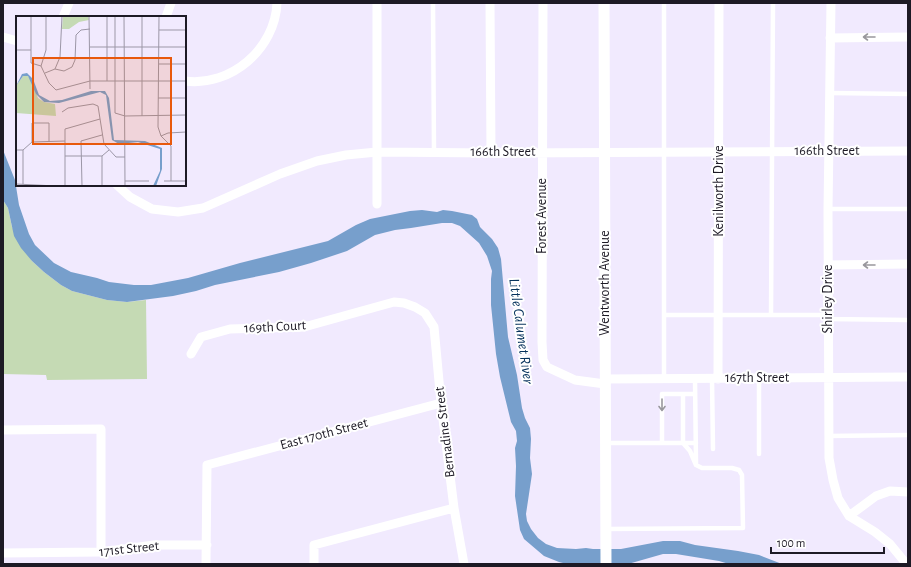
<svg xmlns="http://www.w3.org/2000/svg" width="911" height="567" font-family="'Alegreya Sans',sans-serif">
<rect width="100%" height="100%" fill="#f1eafe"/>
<!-- green -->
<path fill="#c5dab4" d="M3,200l5,8 4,19 20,34 12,11 17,13 11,6 35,9 20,2 19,-2 1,79 -100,1 -1,-5 -43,-1z"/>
<!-- water -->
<path fill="#779fcc" d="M3,150l12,30 4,25 10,29 6,11 19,18 17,9 26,6 12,4 25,3h17l37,-7 52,-15 88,-22 28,-16 14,-6 40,-8 12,-1 15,2 6,-2 9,1 20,4 5,4 3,8 12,12 6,9 3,11 7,78 9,38 5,33 3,10 5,10 1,11 -1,19 2,16 -6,40 1,7 4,8 7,9 8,6 11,4 19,1 10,-1 7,1h28l42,-8h17l15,4 43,6 21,4 23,9h-53l-10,-3 -43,-7h-13l-35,10h-61l-8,-2 -15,-6 -20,-17 -4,-9 -5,-34 1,-30 -1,-18 2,-7 -1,-10 -5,-9 -11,-45 -4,-23 -5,-49v-26l1,-8 -5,-15 -8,-13 -19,-17 -8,-3h-10l-31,5 -16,2 -20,5 -28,16 -36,12 -32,9 -64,13 -19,6 -23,5 -46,6 -20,-2 -35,-9 -11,-6 -17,-13 -12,-11 -11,-13 -7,-12 -6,-28 -5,-8z"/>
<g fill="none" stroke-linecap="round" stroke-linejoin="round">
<!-- service -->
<path stroke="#fff" stroke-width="4.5" d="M433,3l1,149
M664,3v376
M830,93l78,1
M828,209h80
M664,315h164
M771,315l2,-312
M828,319l80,1
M695,379l1,84
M712,379l1,70
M683,394h12
M828,436l80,-1
M605,443h91
M759,454v-76
M606,529l137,-1 -1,-53 -3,-5 -7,-2h-30l-6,-3 -6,-14 -7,-8v-49h-21v49"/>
<!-- minor -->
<path stroke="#fff" stroke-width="9" d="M377,3v201
M490,3l1,150
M543,3l-1,339 1,18 4,7 28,13 30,4
M831,3l-3,206 1,249 4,22 5,18 11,18 26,16 15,12 14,17 1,3
M63,17l6,-14
M166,17l5,-14
M3,37l14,4
M830,38l78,-1
M185,81c46,6 90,-32 92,-78
M117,185l13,12 22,12 26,3 25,-4 77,-34 37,-13 29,-6 31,-3 114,1 417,-2
M828,265l80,-1
M191,354l10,-17 29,-8 74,-2 90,-25 10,1 11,4 10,6 9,14 7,76 13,105 10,56
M605,379l303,-2
M718,379l1,-376
M3,430l98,-1v123
M849,516l27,-20 14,-5 18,1
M3,553l98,-1 53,-7h53
M206,564l1,-99 234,-62
M314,564v-19l140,-37"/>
<!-- tertiary -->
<path stroke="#fff" stroke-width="11" d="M604,3l2,561"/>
</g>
<!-- one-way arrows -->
<defs><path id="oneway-shaft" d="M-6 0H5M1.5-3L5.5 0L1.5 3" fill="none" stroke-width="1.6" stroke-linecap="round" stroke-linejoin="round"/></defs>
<g stroke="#99989d">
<use href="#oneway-shaft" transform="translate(869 37) rotate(180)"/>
<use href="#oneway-shaft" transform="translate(869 265) rotate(180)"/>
<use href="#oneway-shaft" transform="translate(662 405) rotate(90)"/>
</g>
<g text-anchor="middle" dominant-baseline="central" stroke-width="4" stroke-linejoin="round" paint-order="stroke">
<!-- street labels -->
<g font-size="14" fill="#1d1a25" stroke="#fff">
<text x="827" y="151">166th Street</text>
<text x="503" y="152">166th Street</text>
<text transform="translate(719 191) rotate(-90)">Kenilworth Drive</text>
<text transform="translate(542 216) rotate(-90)">Forest Avenue</text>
<text transform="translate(605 283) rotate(-90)">Wentworth Avenue</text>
<text transform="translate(828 299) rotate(-90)">Shirley Drive</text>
<text transform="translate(275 327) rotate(-3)">169th Court</text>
<text x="757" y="378">167th Street</text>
<text transform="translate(445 432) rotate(-97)">Bernadine Street</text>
<text transform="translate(324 434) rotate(-15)">East 170th Street</text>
<text transform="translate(129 549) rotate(-6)">171st Street</text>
</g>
<!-- water labels -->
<g font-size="15" font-style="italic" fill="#06325c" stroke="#fff">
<text transform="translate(521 331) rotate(82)">Little Calumet River</text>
</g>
</g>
<!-- overview -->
<g transform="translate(16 16)">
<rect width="170" height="170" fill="#f1eafe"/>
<path d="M47,0h25l1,4 -10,2 -10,7h-7zM7,60h5l4,6 6,16 6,4 11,2 1,12 -40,-3v-27z" fill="#c5dab4"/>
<path d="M11,57l6,6 6,16 11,6 12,-1 29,-9h14l4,7 5,42 31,1 17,7v21l-6,17h-3l7,-15v-22l-22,-7 -19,2 -7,-4 -6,-45 -6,-3 -41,11 -15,-1 -8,-8 -8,-18h-5l-7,10 6,-12z" fill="#779fcc"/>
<path fill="none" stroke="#9c97a7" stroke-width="1" d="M15,0v47l10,3 8,17 7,7 34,-9h96M73,0l1,73M91,0v65M99,0v97l10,3M108,0l1,170M143,0l-1,111 3,9 10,10v35M143,14h27M74,31h96M0,34h15M143,48h27M25,50l5,-16v-34M39,53l9,2 8,-4 3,-7 1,-25 5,-5 9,-1M29,57l10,-4 5,-12 2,-41M142,82h28M46,96l6,-4 25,-4 5,2 6,38 12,13h9M109,100l61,-1M126,100v-100M145,120l7,-3 18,-1M16,126v-19h17v19M0,134h7l9,-8 33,-1M49,140h37l7,-6M109,165h24M148,165h22M0,168l40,2M7,168v-34M49,170v-57l35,-10M66,170l-1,-45 21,-6M86,170v-30"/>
<path fill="#e8590c" fill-opacity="0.15" stroke="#e8590c" stroke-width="2" d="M17,42h138v86h-138z"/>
<rect width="170" height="170" fill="none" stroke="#1d1a25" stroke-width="2"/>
</g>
<!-- border -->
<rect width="911" height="567" fill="none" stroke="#1d1a25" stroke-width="8"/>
<!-- scale -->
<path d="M771 547v6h113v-6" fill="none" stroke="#1d1a25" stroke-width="2"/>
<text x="777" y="547" font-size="12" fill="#1d1a25" stroke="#ffffff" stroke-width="3" paint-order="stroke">100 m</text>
</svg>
